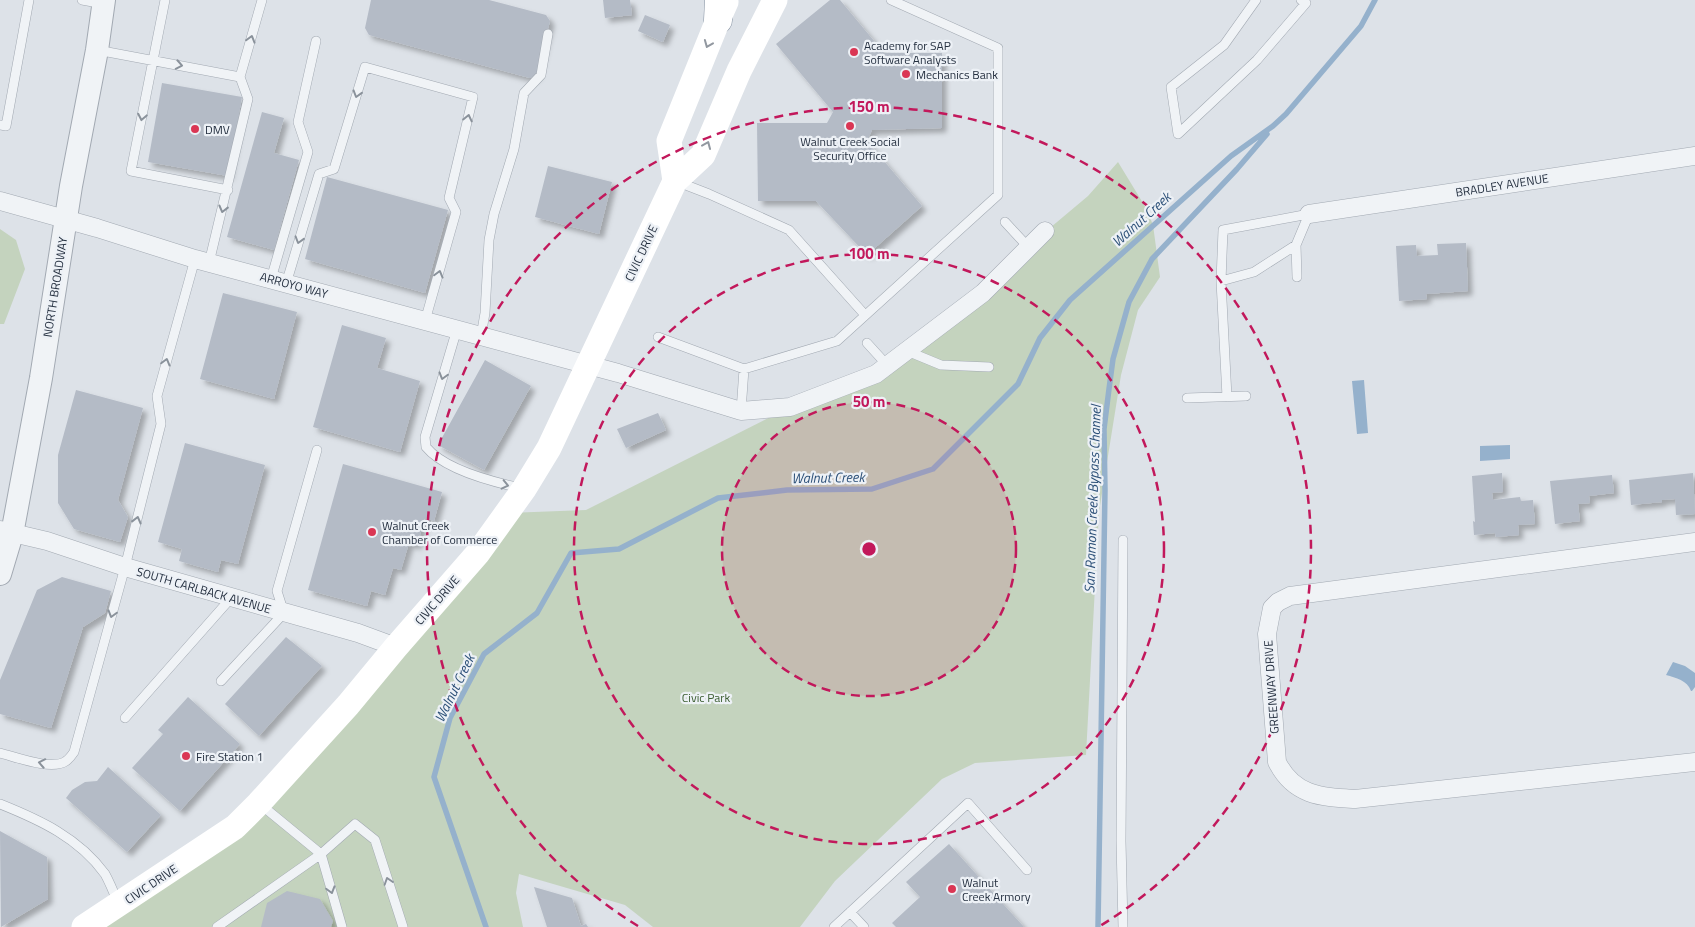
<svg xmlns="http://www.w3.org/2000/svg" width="1695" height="927" font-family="'Titillium Web',sans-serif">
<defs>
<filter id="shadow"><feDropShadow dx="4.5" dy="4.5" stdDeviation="2.5" flood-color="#0004"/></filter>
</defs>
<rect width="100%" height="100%" fill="#dde2e8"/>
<!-- green -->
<path fill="#c4d3be" d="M1118,162l28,46 7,17 7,52 -22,33 -17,65 -22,137 -13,243 -111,8 -33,16 -107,102 -35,46h-147l-28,-22 -106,-31 -3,19 7,34h-439l151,-100 271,-314 80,-3 204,-103 86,-33 212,-178z
M0,229l16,11 9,29 -21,55h-4z"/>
<!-- water -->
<path fill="#95b1cc" d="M1364,380l4,53 -11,1 -5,-53z
M1510,445v14l-30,2v-15z
M1673,662l12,4 10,7v14l-3,4h-1c-4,-11 -15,-13 -25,-16z"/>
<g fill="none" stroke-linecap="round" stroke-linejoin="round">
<!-- stream -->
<path stroke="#95b1cc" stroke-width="5.5" d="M486,927l-52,-150 16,-59 34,-64 53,-41 34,-60 48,-4 99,-51 69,-8 85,-1 61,-20 85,-85 22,-46 30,-38 161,-144 42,-30 13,-12 75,-88 14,-26
M1098,927l7,-437 -1,-61 5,-40 4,-30 16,-57 23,-43 85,-90 30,-35"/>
</g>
<!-- building -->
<path fill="#b4bbc6" filter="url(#shadow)" d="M371,0h118l57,15 4,6 -14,54 -6,3 -161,-43 -4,-7z
M603,0h27l2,15 -27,3z
M830,0h10l44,53h58v75l-70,2 -5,11 55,65 -55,49 -51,-54h-58l-1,-78h70l6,-11 -57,-68z
M645,15l25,10 -7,17 -25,-11z
M162,83l80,14 -14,79 -80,-14z
M262,112l22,6 -10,35 25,7 -25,90 -47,-13z
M548,166l64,16 -13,52 -64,-17z
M327,177l121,33 -23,83 -120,-34z
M1466,243l2,48 -42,3 1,5 -28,2 -3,-55 20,-1 1,11 21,-1 -1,-11z
M223,293l74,19 -23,87 -74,-20z
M342,325l44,13 -9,30 43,13 -20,71 -87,-25z
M485,360l46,26 -47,84 -46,-25z
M76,390l67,18 -25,92 10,17 -8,25 -46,-13 -16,-26v-48z
M658,413l8,17 -40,18 -9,-19z
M185,443l80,22 -27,99 -17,-4 -3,12 -39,-11 3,-12 -24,-7z
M343,464l99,28 -8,29 -9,-3 -8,27 -8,-2 -8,27 -8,-2 -8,27 -14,-4 -4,15 -59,-16z
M1502,473l1,19 -11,1 1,7 27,-3 1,4 12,-1 2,24 -17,1 1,10 -23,2 -1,-4 -21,2 -1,-14 2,1 -3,-46z
M1693,473l2,41 -19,1 -1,-16 -13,1v2l-31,3 -2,-25z
M1612,475l2,18 -25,3 1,7 -12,1 2,17 -25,3 -5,-43z
M62,577l49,14 -6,22 -22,14 -32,101 -51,-14v-34l37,-90z
M286,637l36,29 -63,70 -34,-32z
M188,697l52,47 -60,67 -48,-43 31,-34 -5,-4z
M108,767l53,48 -34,37 -61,-54 6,-8 13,-8 12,-1z
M0,831l47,26 1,42 -47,28z
M949,844l75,83h-128l-4,-4 28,-26 -14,-15z
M534,887l38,11 9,28 5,-2 2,3h-41z
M287,891l33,8 13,22 -2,6h-70l6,-24z"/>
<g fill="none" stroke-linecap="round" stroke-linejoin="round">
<defs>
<path id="service" d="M82,0l22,4
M165,0l-34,171 97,19
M1256,0l-32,45 -53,42 7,47 79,-74 49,-57 -5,-3
M97,50l143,27 8,22 -39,164
M240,77l22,-77
M0,125l6,1 23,-126
M678,182l31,12 80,36 76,85
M1005,222l24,26
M1296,245l1,32
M271,279l37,-127 -10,-30 18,-81
M1221,281l33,-9 42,-27 13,-31
M286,284l33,-110 15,-5 31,-102 108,30 -24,101 7,14 -31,109
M457,329l-32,108 1,10c18,22 67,35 95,41
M481,336l4,-23 4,-73 5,-26 20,-65 10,-56 17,-18 7,-41
M658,337l86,32 -3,42
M867,343l20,22
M907,351l34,14 48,2
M744,369l93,-28 161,-146v-147l-107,-48
M1227,397l-6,-116 2,-51 86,-16
M1187,398l59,-2
M221,681l63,-68 -7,-22 40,-141
M125,718l106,-120
M0,753c16,4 52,18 66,8 3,-2 6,-6 8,-9l51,-185 36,-143 -4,-28 38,-137
M0,804c40,16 79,34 105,70 5,9 9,19 13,29
M850,912l14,15
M217,927l104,-73 -61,-50
M342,927l-21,-73 34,-30 20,16 28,87
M834,927l134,-124 59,67
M1123,927l-2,-86 2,-301"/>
<path id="minor" d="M0,201l97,27 98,31 423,114 123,38 49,-4 86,-33 107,-81 62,-62
M1309,214l386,-58
M0,530l47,11 78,26 233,66 38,14
M1695,542l-405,54 -12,6 -6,6 -5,26 10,128c17,34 44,35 78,37l340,-37"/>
<path id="tertiary" d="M0,574l12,-40 29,-156 30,-192 26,-136 7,-50"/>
<path id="trunk" d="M718,20l1,-20"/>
</defs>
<!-- service casing -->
<use href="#service" stroke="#a2a9b2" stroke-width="10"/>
<!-- minor casing -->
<use href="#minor" stroke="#a2a9b2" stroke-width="19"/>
<!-- tertiary casing -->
<use href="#tertiary" stroke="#a2a9b2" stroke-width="24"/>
<!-- trunk casing -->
<use href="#trunk" stroke="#8390a0" stroke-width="29"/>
<!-- service -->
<use href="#service" stroke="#f0f3f6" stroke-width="9"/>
<!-- minor -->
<use href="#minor" stroke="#f0f3f6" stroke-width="18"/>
<!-- tertiary -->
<use href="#tertiary" stroke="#f0f3f6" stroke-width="22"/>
<!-- secondary -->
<path stroke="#fff" stroke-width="25" d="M675,181l-6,-40 49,-121 8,-18
M84,927l151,-100 24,-24 89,-98 48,-58 82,-94 46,-64 25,-41 126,-267 28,-26 36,-84 36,-71"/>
<!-- trunk -->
<use href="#trunk" stroke="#fff" stroke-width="28"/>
</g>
<!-- one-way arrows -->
<defs><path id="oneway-chevron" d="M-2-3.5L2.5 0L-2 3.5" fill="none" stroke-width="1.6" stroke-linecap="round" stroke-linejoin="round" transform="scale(1.25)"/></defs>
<g stroke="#8a929b">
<use href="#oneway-chevron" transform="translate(251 39) rotate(-74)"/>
<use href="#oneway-chevron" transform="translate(179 65) rotate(11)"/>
<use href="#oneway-chevron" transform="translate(357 94) rotate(107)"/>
<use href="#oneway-chevron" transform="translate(142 117) rotate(101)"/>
<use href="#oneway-chevron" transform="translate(468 118) rotate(-77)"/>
<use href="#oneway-chevron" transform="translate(223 209) rotate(104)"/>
<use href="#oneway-chevron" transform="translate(299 240) rotate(107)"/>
<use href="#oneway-chevron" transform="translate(439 274) rotate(-75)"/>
<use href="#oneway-chevron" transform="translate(166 362) rotate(-75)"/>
<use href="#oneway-chevron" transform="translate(443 376) rotate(106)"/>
<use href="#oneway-chevron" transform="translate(505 485) rotate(13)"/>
<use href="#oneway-chevron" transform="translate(137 520) rotate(-76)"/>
<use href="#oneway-chevron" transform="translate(112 614) rotate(106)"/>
<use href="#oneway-chevron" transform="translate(42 763) rotate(-169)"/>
<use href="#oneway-chevron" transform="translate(388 881) rotate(-108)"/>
<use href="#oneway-chevron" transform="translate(331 890) rotate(74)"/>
</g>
<g stroke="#9298a0">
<use href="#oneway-chevron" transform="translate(708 44) rotate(112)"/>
<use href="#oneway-chevron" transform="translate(707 145) rotate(-67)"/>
</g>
<!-- distance rings -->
<circle cx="869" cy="549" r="147" fill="#c2185b" fill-opacity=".12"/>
<g fill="none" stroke="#c2185b" stroke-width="2.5" stroke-dasharray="9 6">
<circle cx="869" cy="549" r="147"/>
<circle cx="869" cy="549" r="295"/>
<path d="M638 926A442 442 0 1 1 1100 926"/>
</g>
<!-- markers -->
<g fill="#da3654" stroke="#edf1f6" stroke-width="2">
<circle cx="854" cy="52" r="5"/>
<circle cx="906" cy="74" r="5"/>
<circle cx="850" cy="126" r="5"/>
<circle cx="195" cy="129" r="5"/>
<circle cx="372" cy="532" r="5"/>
<circle cx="186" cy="756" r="5"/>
<circle cx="952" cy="889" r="5"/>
</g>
<g text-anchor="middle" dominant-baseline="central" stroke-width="4.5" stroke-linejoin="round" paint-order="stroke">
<!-- poi labels -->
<g font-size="12" fill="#253040" stroke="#edf1f6" text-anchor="start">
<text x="864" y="45">Academy for SAP<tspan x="864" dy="14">Software Analysts</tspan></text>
<text x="916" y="74">Mechanics Bank</text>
<text x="205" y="129">DMV</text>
<text x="850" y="141" text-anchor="middle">Walnut Creek Social<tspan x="850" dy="14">Security Office</tspan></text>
<text x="382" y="525">Walnut Creek<tspan x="382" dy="14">Chamber of Commerce</tspan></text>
<text x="196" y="756">Fire Station 1</text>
<text x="962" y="882">Walnut<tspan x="962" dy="14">Creek Armory</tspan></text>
</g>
<!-- street labels -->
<g font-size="12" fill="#253040" stroke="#edf1f6">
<text transform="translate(1502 185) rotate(-9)">BRADLEY AVENUE</text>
<text transform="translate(641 253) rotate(-65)">CIVIC DRIVE</text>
<text transform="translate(294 285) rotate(15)">ARROYO WAY</text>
<text transform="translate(55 287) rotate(-81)">NORTH BROADWAY</text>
<text transform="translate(204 590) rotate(16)">SOUTH CARLBACK AVENUE</text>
<text transform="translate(437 600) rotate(-49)">CIVIC DRIVE</text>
<text transform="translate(1271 687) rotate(-94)">GREENWAY DRIVE</text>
<text transform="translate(151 884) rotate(-34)">CIVIC DRIVE</text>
</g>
<!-- park labels -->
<g font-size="12" fill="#3b5d31" stroke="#edf1f6">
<text x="706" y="697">Civic Park</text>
</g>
<!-- water labels -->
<g font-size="14" font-style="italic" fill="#2c5078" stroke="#edf1f6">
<text transform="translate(1141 219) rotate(-42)">Walnut Creek</text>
<text transform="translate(828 477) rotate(-1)">Walnut Creek</text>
<text transform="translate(1092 499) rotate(-88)">San Ramon Creek Bypass Channel</text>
<text transform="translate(454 688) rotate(-64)">Walnut Creek</text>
</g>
</g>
<circle cx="869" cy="549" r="8" fill="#c2185b" stroke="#edf1f6" stroke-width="2.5"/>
<g font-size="15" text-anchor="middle" font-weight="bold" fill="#c2185b" stroke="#edf1f6" stroke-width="4.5" stroke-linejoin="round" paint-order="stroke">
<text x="869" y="112">150 m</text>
<text x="869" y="259">100 m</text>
<text x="869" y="407">50 m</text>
</g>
</svg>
